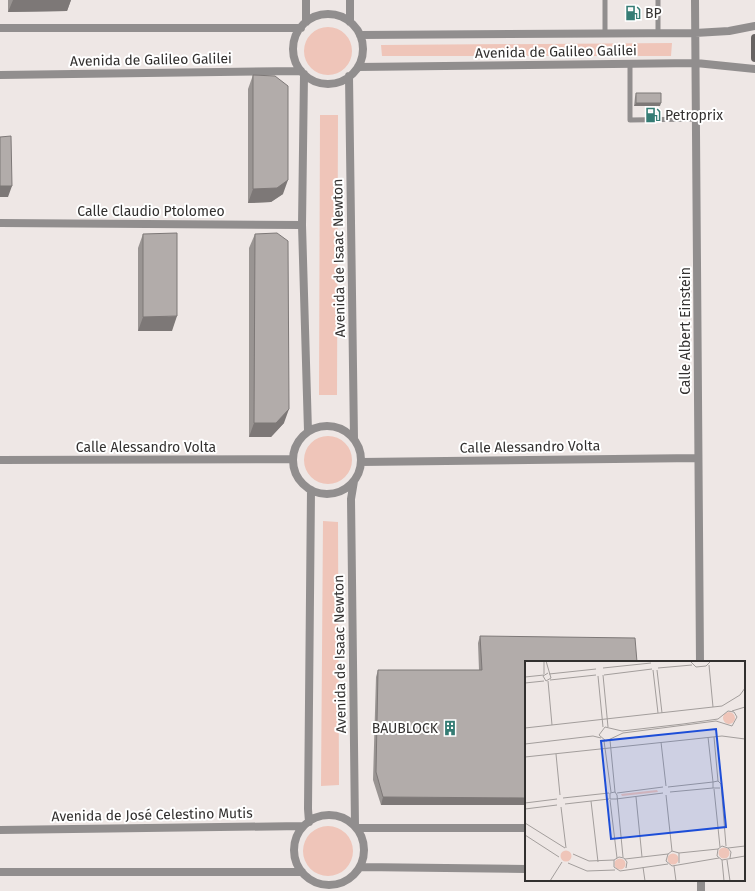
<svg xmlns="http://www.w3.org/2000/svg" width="755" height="891" font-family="'Fira Sans',sans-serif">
<rect width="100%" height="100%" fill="#eee7e5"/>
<!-- green -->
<path fill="#efc5b9" d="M304 51a24 24 0 1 1 48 0a24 24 0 1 1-48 0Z
M672,43l-1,13h-289l-1,-11z
M320,115h18l-1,280h-18z
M304 460a24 24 0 1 1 48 0a24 24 0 1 1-48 0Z
M323,521l15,1 1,263 -18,1z
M303 851a25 25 0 1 1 50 0a25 25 0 1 1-50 0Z"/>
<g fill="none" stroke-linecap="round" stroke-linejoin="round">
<!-- lane -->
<path stroke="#918e8e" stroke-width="5" d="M605,0v34
M658,0v33
M630,64v56l66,-1"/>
<!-- street -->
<path stroke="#918e8e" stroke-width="8" d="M306,0v22
M350,0v22
M695,0l5,662
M293 49a35 35 0 1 1 70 0a35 35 0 1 1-70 0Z
M0,28h301
M360,35l335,-2 34,-2 26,-5
M358,67l338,-4 59,6
M304,74l-2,151 6,206
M0,75l301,-4
M349,76l5,363
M0,223l302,2
M293 460a34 34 0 1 1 68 0a34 34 0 1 1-68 0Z
M0,460l293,-1
M361,462l337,-4
M354,481l-3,18 4,327
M294 850a35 35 0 1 1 70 0a35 35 0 1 1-70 0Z
M309,822l-1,-13 3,-319
M357,828h169
M0,830l303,-4
M360,867l166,2
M0,872h302
M701,880v11"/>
<!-- secondary -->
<path stroke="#686463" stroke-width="8" d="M755,38v20"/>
</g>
<!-- wall -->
<path fill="#999492" d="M8,0h63l-4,11 -59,1z
M253,75l30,119 -12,8 -23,1v-114z
M636,93l24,13h-26l1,-9z
M143,234l29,97h-34v-83z
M255,234l29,189 -13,14h-22v-189z
M480,636l46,26v143h-145l-8,-25 3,-103 2,-7h101l-1,-27z"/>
<!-- shaded-wall -->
<path fill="#7d7877" d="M13,0h58l-4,11 -59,1z
M636,103h25l-1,3h-26z
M288,180l-5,14 -12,8 -23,1 5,-14z
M0,186h12l-4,11h-8z
M177,316l-5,15h-34l5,-14z
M289,409l-5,14 -13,14h-22l5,-14z
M383,797l143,1v7h-145z"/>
<!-- building -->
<path fill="#b2acaa" stroke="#7d7877" d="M253,75l22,1 13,10v94l-11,8 -24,1z
M636,93h25v10h-25z
M11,136l1,50h-12v-49z
M177,233v83l-34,1v-83z
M277,233l11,8 1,168 -13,14h-22l1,-189z
M480,636l155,2 2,24h-111v136l-143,-1 -7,-25 2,-102h104z"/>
<!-- icons -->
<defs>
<symbol id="fuel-bare" viewBox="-9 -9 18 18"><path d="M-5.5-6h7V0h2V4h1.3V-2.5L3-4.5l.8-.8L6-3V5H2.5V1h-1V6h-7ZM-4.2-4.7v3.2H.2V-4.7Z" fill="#357c74" stroke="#fff" stroke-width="2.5" paint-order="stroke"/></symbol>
<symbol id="building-bare" viewBox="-9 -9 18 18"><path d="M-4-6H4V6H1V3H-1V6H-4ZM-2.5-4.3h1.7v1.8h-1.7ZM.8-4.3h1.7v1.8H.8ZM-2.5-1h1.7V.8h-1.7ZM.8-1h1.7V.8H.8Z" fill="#357c74" stroke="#fff" stroke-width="2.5" paint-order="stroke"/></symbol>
</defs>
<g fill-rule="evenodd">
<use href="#fuel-bare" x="622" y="2" width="22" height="22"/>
<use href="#fuel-bare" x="642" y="104" width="22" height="22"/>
<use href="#building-bare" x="439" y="717" width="22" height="22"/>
</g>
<g text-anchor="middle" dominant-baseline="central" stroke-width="4" stroke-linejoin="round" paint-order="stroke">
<!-- poi labels -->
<g font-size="14" fill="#32302f" stroke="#fff" text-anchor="start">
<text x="645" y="13">BP</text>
<text x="665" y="115">Petroprix</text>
<text x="438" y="728" text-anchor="end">BAUBLOCK</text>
</g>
<!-- street labels -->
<g font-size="14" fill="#32302f" stroke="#fff">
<text transform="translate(556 52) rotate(-1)">Avenida de Galileo Galilei</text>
<text transform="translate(151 60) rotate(-1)">Avenida de Galileo Galilei</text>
<text x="151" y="211">Calle Claudio Ptolomeo</text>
<text transform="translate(339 258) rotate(-91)">Avenida de Isaac Newton</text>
<text transform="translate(685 331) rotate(-90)">Calle Albert Einstein</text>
<text x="146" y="447">Calle Alessandro Volta</text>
<text transform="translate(530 447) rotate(-1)">Calle Alessandro Volta</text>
<text transform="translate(340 654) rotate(-91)">Avenida de Isaac Newton</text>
<text transform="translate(152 815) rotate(-1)">Avenida de José Celestino Mutis</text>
</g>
</g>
<!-- overview -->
<g transform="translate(525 661)">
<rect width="220" height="220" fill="#eee7e5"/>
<path d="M198 57a6 6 0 1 1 12 0a6 6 0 1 1-12 0ZM132,129l1,2 -36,4 -1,-2zM193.5 192a5.5 5.5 0 1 1 11 0a5.5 5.5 0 1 1-11 0ZM35.5 195a5.5 5.5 0 1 1 11 0a5.5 5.5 0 1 1-11 0ZM142.5 198a5.5 5.5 0 1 1 11 0a5.5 5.5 0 1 1-11 0ZM89.5 203a5.5 5.5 0 1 1 11 0a5.5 5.5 0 1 1-11 0Z" fill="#efc5b9"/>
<path fill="none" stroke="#a39e9c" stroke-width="1" d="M19,0v13M21,0l5,17 -5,3 -3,-5 5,-3M165,0l6,6 10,-1 5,-5M184,4l4,42M78,7l48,-5M133,7l34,-3M128,9l5,43M132,9l5,43M24,13l47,-5M78,14l5,52M79,14l48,-6M73,15l5,51M0,16l19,-2M25,19l46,-5M23,20l4,44M0,22l19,-2M203,50l6,1 3,5 -5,9 -16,-5 -93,12 -17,8 -7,-6 6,-8 17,4 61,-7 35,-5zM207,50l13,-4M0,67l197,-22 18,-11 5,-7M183,76l5,45M189,76l4,44M85,79l5,52M79,80l7,51M136,81l5,44M0,83l68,-8 8,2M31,93l4,41M0,96l197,-21 23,3M143,126l45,-5M195,127h-7v-6l5,-1 3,3 5,62M189,128l6,58M145,131l43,-4M92,132l46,-6M141,134l6,56M111,136l6,60M38,137l46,-5M91,138h-6v-6l5,-1 2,3 6,62M91,138l47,-6M85,139l7,58M66,140l7,61M0,142l32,-4M40,143l44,-5M36,146l5,41M0,148l32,-4M0,162l40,25M0,174l34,22M203,187l17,-2M154,192l39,-4M48,193l16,7 25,-1M205,197l1,-6 -3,-4 -6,-2 -4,3 -1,7 5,4 23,-4M100,198l43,-5M197,199l2,21M202,199l3,21M43,202l19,8 28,-1M154,202v-10l-7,-2 -4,3 -2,7 6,5 47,-8M149,205l2,15M118,206l2,14M101,207l1,-6 -3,-4 -5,-1 -5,3v7l6,4 48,-7M25,220l12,-19"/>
<path fill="#1d4ed8" fill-opacity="0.15" stroke="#1d4ed8" stroke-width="2" d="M191,68l10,98 -115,12 -10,-98z"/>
<rect width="220" height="220" fill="none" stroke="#32302f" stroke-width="2"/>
</g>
</svg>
